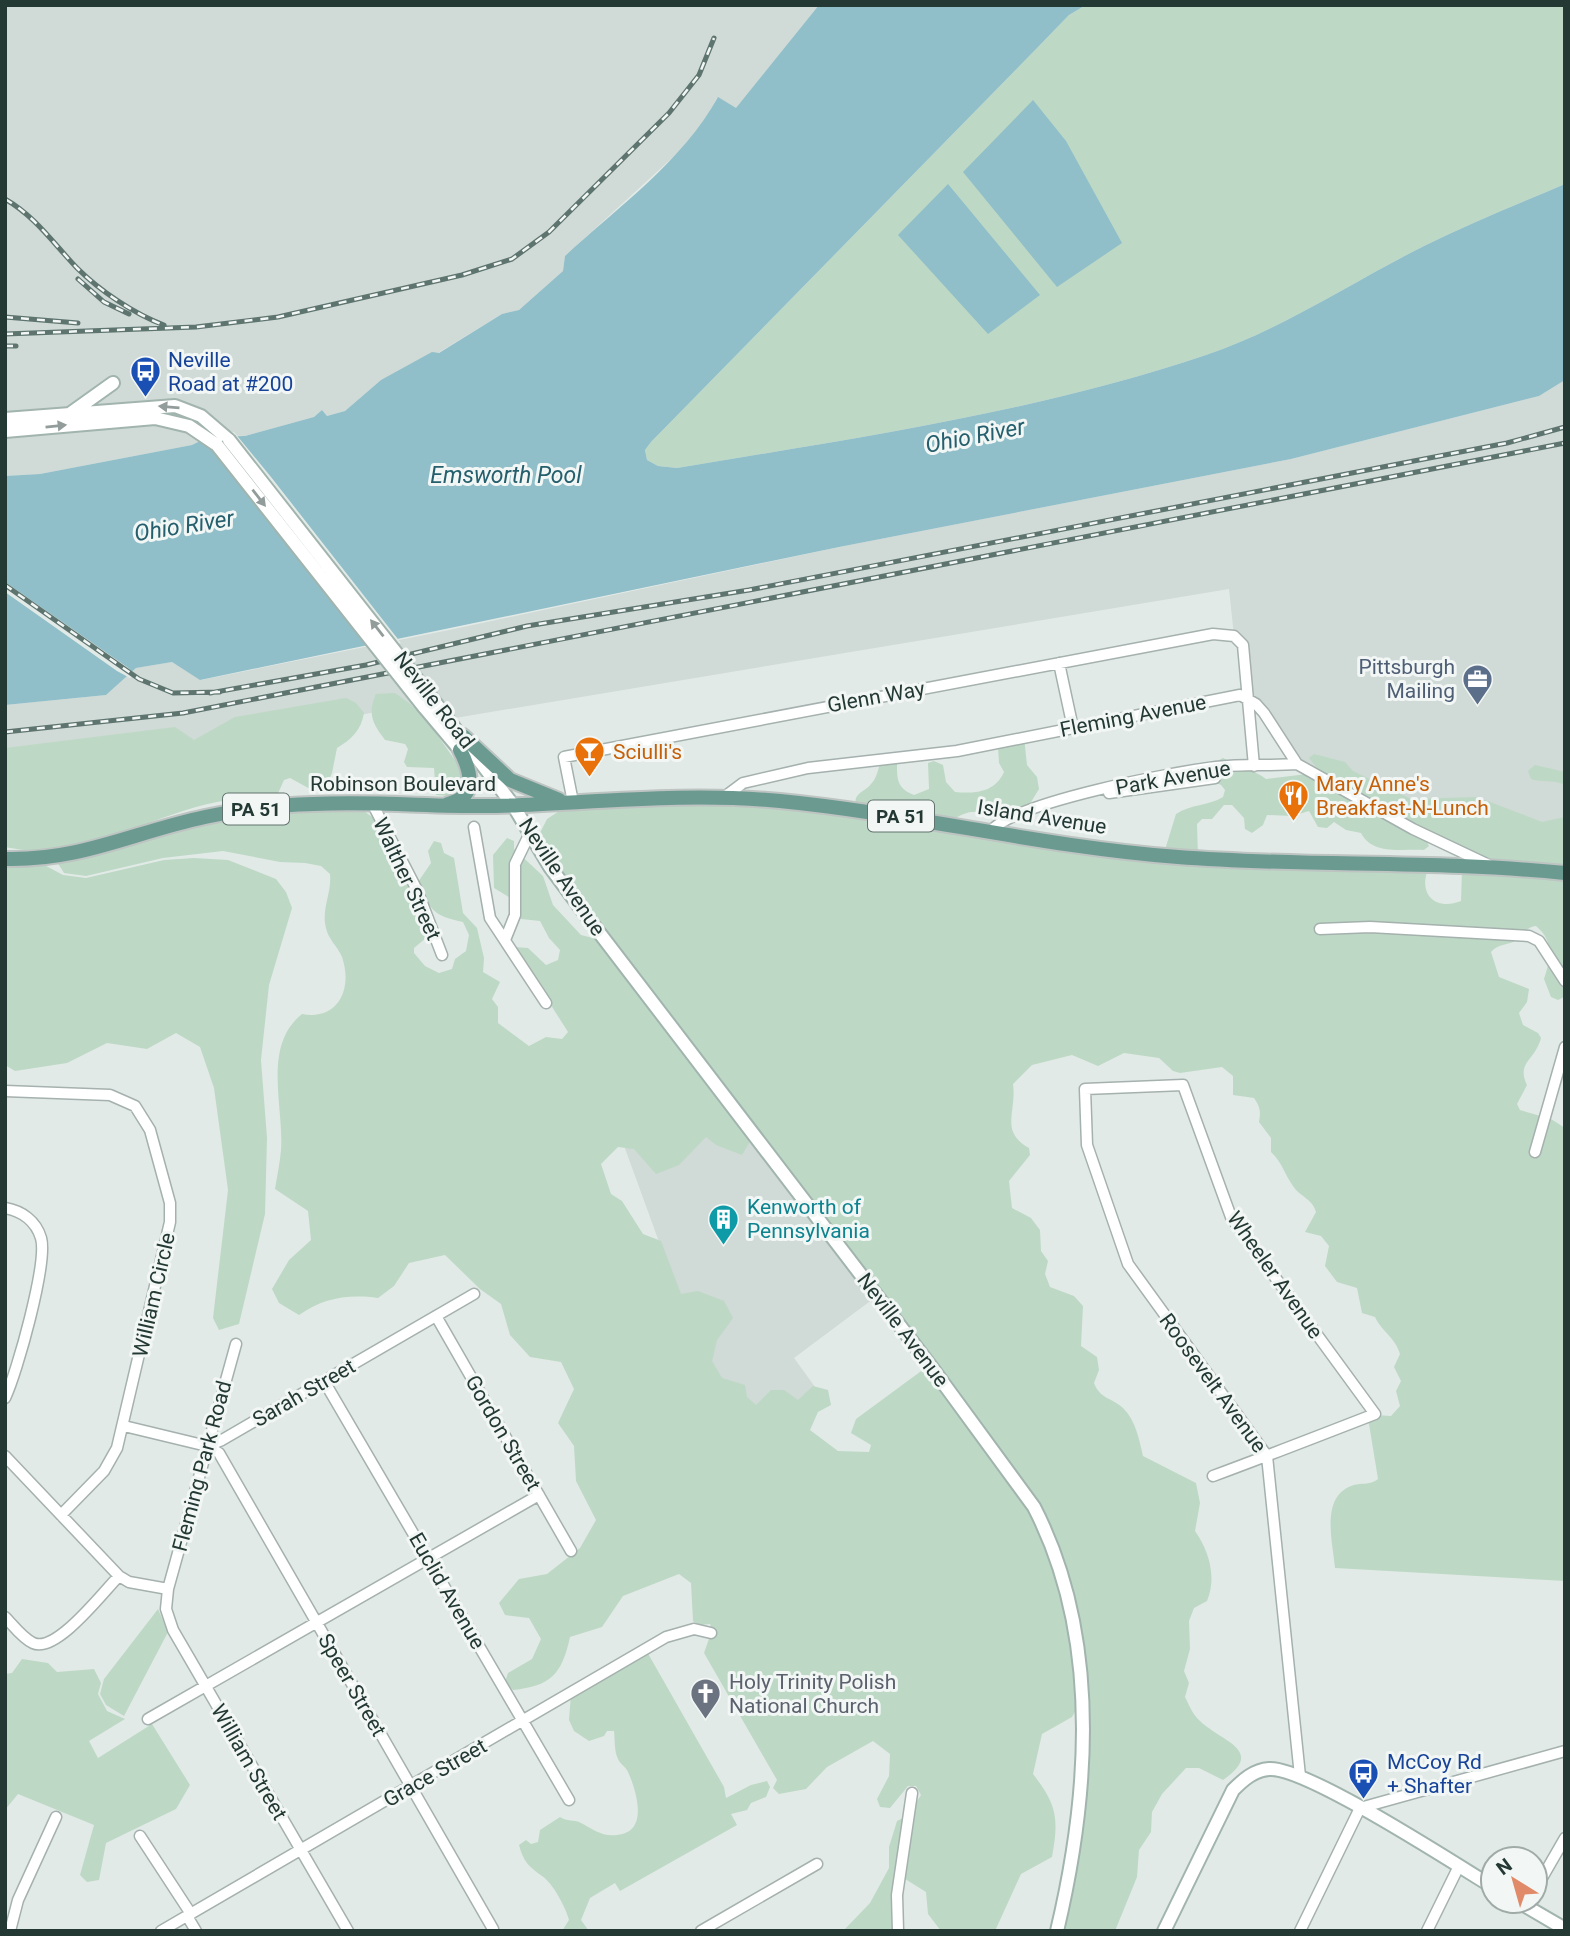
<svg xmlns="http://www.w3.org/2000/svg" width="1570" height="1936" font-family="Roboto,sans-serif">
<rect width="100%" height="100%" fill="#e2eae7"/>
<!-- built -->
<path fill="#d0dad6" d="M5,5h814l-83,104 -19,-11 -15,29 -19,21 -118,108 -2,15 -44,39 -17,4 -64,39 -57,27 -36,31 -18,5 -5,-6 -8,7 -69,19 -21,-1 -36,-25 -183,9z
M1565,380v493l-268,-109 -25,-39 -26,-28 -3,-51 -9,-10 -5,-47 -780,130 -15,-18 -429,81v-77l101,-10 30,-27 36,-6 29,18 253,-51 385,-82 452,-88 248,-63z
M139,418l69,19 -16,8 -152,29 -35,2v-45z
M610,946l267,350 -83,62 24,33 -82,62 -172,-472z"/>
<!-- green -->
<path fill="#bdd9c5" d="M1086,5h479v179c-47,20 -95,39 -141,62 -72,36 -141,83 -218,109 -172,58 -351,83 -529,113l-19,-2 -11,-6 -2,-10 6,-8 387,-395 31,-32z
M395,693l26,19 41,58 -3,19 -9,7 -14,-1 -2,-27 -27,-1 -3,-5 4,-13 -3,-5 -20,-4c-12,-16 -18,-26 -9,-46z
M346,698l10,5 8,10c-3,17 -12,26 -27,35l-5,25 -8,18 -12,-1 -22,-12 -6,2 -8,18c-19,1 -40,0 -59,4 -72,14 -135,62 -212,45v-99l170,-21 19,13 41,-23z
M1024,737l3,28 10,12 2,12 -11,18 -29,11c-21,-9 -31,-9 -50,4l-93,-15c-3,-15 8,-14 15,-23 6,-6 7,-15 10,-23l16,-1c0,18 -1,28 17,35l15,-6 -1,-26 6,-2 9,4 3,17 9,10c21,2 40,0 49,-20l-5,-9 -1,-16z
M1314,754l31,8 8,9 58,28 66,-2 65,25 23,-5v53l-73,-6 -55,-26 -113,-61 -15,-19z
M1223,758c15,9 30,11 43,21l41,-5 119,66 3,6 -5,4c-23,-1 -52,5 -63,-17l-15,-3 -12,-8 -7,6 -9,-1 -9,-16 -17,5 -25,-1 -4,10 -11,8 -7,-4 -1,-11 -12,-13h-8l-12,14h-10l-5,5 1,32 -34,-3 12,-39c15,-10 32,-8 47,-17l2,-7 -4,-5 -9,-4c-4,-12 1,-18 11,-23z
M1535,765l30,7v13c-12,-6 -22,-2 -34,-6l-3,-8z
M665,801l116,4 278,42 369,22c-10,26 8,42 33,32l1,-31 103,7 -1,120 -6,3 -7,-3 -7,-18c7,-21 10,-38 -8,-53 -10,1 -11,8 -18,13 -9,7 -20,4 -27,13l8,25 30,12 -2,13 -8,11 4,12 15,8 3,5c-6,23 -25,24 -14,47l-10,19 3,6 31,9 14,9v453l-230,-13c-2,-25 -15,-70 16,-82 10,-4 18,0 27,-7l-10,-61 8,-3 15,1 9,-10 -4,-15 5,-10 -7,-14 6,-13c-5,-17 -18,-22 -25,-37l-13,-4 -5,-25 -20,-6 -12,-16 4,-20 -8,-10 -16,-4 11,-20c-4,-14 -16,-15 -23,-26 -9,-13 -10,-22 -22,-34v-14l-12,-16c2,-11 1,-15 -5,-24l-21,-3v-19l-11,-9 -42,6 -7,-2 -14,-13 -35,-5 -26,13 -26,-11 -40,10 -19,19c4,28 -14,47 16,64l1,7 -21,26 3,27 19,10 9,12 1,21 7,10 -3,13 5,13 24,9 9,10 -2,40 16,11 2,13 -5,13c6,16 17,14 29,25 13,13 16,31 20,48l53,27 4,20 -5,28c14,20 22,46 12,70l-13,7 -5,13 1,28 -6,22 5,12 -4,14c4,8 8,18 15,24 22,21 66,29 23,59l-24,-12h-13l-24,26 -10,18 -1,20 -12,18 -2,27 -22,54h-56l20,-98v-194l-43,-133 -484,-642 -14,-27 9,-18 20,-13z
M355,805l20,14 6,17 10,8 39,82 -4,12 -12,10v5l11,13 14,7 13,-4 3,-10 11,-8 3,-16 -6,-13c-31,-7 -32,-11 -45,-40l13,-19 -3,-12 6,-10 7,2 3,10 10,5 9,55 14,15 7,30 -1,14 17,10 -8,17 6,8v16l31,23 17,-9 16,2 6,-7 -54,-85 14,1 18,17 12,-5 2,-10 -11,-12 -9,-17 -19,-2 -9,-20 -18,-11 -1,-33 14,-17 7,3v8l29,27 10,29 28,30 20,5 151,198 -10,17 -26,-10 -10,-8 -27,28 -23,9 -22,-25 -16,-2 -17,17 10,30 11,7 21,33 18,7 20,53 17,-3 26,10 9,17 -16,22 -5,21 10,17 23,7 2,12 9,8 15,-15h13l14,10 15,-14 15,4 3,15 -13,7 -8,18 28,21 31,1 2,-7 -20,-12 5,-14 72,-53 104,142 30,67 18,128 -8,14 -30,17 -9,40c24,31 26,44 19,83l-31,17 -26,57h-54l-13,-17 -2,-22 -24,-15 10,-68 9,-14 -5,-9h-8l-18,22 -10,-1 -3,-8 12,-23 1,-22 -17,-13 -46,26 -21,22 -27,5 -6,-6 4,-8 -73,-127 8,-23 -2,-6 -11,1 -6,-4 -2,-38 -12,-9 -56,22 -21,31 -32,10c-8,37 -19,49 -57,53l-8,-8 3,-9 24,-14 9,-20 -12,-21 -24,-3 -6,-12 20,-24 28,-5 33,-26 16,-28 -20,-39 -2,-35 -16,-23 16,-34 -13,-27 -31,-5 -20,-22 -9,-31 -21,-15 -35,-34 -36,8 -15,23 -16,12c-31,-4 -54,0 -79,17l-20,-12 -7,-14 17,-29 22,-20 -3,-29 -33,-22c2,-13 5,-26 6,-39 3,-44 -19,-104 21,-136 36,7 51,-25 40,-57 -4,-10 -14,-18 -16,-29 -5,-19 6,-35 4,-54l-9,-8 -16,-3 -25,-1 -57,-11 -60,7 -77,18 -22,-3 -7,-11 150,-45z
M194,858l34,2 48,19 10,13 6,16 -23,77 -8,75 6,78 -2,76 -26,110 -20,6 -6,-12 15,-128 -14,-102 -14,-41 -24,-14 -29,16 -40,-6 -40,20 -52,8 -10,-6v-204h32l26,14 23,3 78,-18z
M158,1609l10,23 -44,84 -18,-11 -6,-11 4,-15z
M646,1650l78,137 2,11 25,-13 16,-4 3,6 -4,10 -15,6 -4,7 -16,4 6,11 -117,66 -5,-8 -25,15 -9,22 8,11h-27l7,-11c-3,-12 -16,-37 -27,-44 -13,-9 -19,-15 -23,-31l7,-5 5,4 7,-2 2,-12 20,-13c7,5 14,2 21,6 12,6 21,14 36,12 33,-3 19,-45 11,-63 -2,-5 -8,-8 -10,-13 -4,-8 -3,-20 -4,-28h-7l-3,5 -15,5 -15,-10 -5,-11 2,-26z
M22,1659l26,4 9,9 37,-3 7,14 -3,11 9,17 18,8 -36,22 9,17 54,-34 38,61 -14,24 -70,34 -7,37 -12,2 -7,-7 14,-50 -76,-31 -13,16v-136l7,-1z
M909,1815l-16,116h-50l27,-28 19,-35v-21l8,-26z"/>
<!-- water -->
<path fill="#90bec9" d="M819,5h267l-17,10 -31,32 -387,395 -6,8 2,10 11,6 19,2c178,-30 357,-55 529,-113 77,-26 146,-73 218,-109 46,-23 94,-42 141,-62v196l-26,16 -248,63 -452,88 -639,133 -28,-18 -36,6 -30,27 -101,10v-229l35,-2 152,-29 16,-8 37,-1 69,-19 8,-7 5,6 18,-5 36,-31 51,-28 7,1 63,-39 17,-4 44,-39 2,-15c53,-49 118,-95 153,-159l18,11z
M1033,100l33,41 56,102 -65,44 -94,-115z
M948,184l92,111 -52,39 -90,-99z"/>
<!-- pier -->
<path fill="#e2eae7" d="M224,431l10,1 37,45 130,166 -30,6 -153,-193 -20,-18z
M5,582l122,85 8,7 -5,4 -13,-7 -112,-79z"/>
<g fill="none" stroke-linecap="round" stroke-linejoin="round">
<defs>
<path id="street" d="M1059,663l14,65
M1109,793l106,-15
M723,798l20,-15 65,-15 149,-17 283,-56 16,9 8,9 33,51 116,65 76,36
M573,802l-9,-45 649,-123 21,2 9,9 11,121
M372,803l45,87 25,65
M474,827l16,91 56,85
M991,831c24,-29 183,-59 225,-64 27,-3 54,-1 81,-3
M1320,929l50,-2 159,9 10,5 26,40
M505,940l10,-25v-51l15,-31
M5,1091l105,4 25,11 15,24 20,73v19l-53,226 -13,23 -43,44
M1535,1152l30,-105
M5,1208c17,3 31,13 36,30 7,24 -24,135 -36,160
M436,1316l135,235
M236,1344l-68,245 -2,20 7,21 175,301
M324,1381l245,419
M124,1426l83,20 15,-6 252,-146
M207,1446l12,7 274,476
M5,1456l114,120 10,6 39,7
M1213,1476c54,-20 108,-41 162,-62l-144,-197 -48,-132 -98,4 2,56 41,119 139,192 33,320
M5,1617c8,8 17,21 28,26 23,11 70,-51 86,-67
M148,1719l391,-224
M140,1836l51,78
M1535,1890l30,-52
M187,1916l9,15
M10,1931l8,-31 38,-83
M161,1931l505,-294 28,-8 17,4
M701,1931l116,-67
M898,1931l-1,-36 15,-102
M1300,1931l60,-123 205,-57
M1427,1931l32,-65"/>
<path id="secondary" d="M71,413l42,-30
M5,419l170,-13 26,10 28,24
M5,431l150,-13 34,8 28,19
M434,701l79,104 37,62 35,47 348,455 101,138c67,130 56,285 23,424
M424,707l42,50
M1517,1901l48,28
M1164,1931l69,-141c10,-10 21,-20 36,-21 36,-3 186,95 224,118"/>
<path id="primary" d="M463,736l47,44 49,20
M448,804c30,-7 23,-33 12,-54
M5,859c76,2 129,-27 200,-42 35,-8 73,-12 109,-13 61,-3 121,3 182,2 94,-3 189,-14 284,-5 133,13 264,46 398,56 129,10 258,3 387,16"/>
</defs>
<!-- street casing -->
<use href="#street" stroke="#a5b1ae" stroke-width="13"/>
<!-- secondary casing -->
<use href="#secondary" stroke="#a2b4ae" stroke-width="16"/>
<!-- primary casing -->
<use href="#primary" stroke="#bdc4c2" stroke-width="18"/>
<!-- street -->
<use href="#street" stroke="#fff" stroke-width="10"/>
<!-- secondary -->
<use href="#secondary" stroke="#fff" stroke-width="12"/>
<!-- primary -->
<use href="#primary" stroke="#6b9a90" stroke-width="14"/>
<defs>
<path id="rail" d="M5,199c31,18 48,44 72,69 22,22 57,46 87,57
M78,279l26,23 25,12
M5,317l73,6
M5,334l191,-7 82,-10 184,-42 50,-16 37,-27 120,-119 30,-38 15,-37
M5,346h11
M5,585l134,94 34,14 47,-1
M210,693l156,-28 161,-39 222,-36 675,-131 83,-16 58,-16
M5,732l178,-19 1382,-270"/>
</defs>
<!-- rail casing -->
<use href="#rail" stroke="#5e746f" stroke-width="5"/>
<!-- rail -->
<use href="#rail" stroke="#f2f7f5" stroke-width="2.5" stroke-dasharray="8" stroke-linecap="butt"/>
<defs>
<path id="secondary-bridge" d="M229,440l205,261
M217,445l207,262"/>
</defs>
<!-- secondary-bridge casing -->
<use href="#secondary-bridge" stroke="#a2b4ae" stroke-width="16" stroke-linecap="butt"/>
<!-- secondary-bridge -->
<use href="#secondary-bridge" stroke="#fff" stroke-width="12"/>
</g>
<!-- one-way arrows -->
<defs><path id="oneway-solid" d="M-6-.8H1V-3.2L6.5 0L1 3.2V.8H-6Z" transform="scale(1.75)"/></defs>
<g fill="#929c9a">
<use href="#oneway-solid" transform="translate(169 407) rotate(-175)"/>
<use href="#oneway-solid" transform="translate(56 426) rotate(-6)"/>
<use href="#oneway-solid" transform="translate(259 498) rotate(52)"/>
<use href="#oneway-solid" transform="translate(377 628) rotate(-128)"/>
</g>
<!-- icons -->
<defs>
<symbol id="bus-pin" viewBox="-11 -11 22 30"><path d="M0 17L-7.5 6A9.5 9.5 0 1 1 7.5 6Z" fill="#1a4fb4" stroke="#f2f7f5"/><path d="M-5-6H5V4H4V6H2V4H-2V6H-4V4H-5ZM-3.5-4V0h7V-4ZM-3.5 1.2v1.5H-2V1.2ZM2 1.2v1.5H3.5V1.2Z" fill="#fff"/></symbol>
<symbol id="office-pin" viewBox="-11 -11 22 30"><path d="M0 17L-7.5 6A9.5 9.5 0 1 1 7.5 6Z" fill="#5c6f8a" stroke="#f2f7f5"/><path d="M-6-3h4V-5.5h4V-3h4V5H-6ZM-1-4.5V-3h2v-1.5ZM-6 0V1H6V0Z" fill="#fff"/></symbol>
<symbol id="bar-pin" viewBox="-11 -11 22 30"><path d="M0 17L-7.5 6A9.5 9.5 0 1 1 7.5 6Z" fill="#e8710a" stroke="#f2f7f5"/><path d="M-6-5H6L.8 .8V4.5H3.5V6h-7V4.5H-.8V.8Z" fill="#fff"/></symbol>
<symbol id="restaurant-pin" viewBox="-11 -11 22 30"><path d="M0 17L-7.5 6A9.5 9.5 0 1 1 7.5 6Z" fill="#e8710a" stroke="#f2f7f5"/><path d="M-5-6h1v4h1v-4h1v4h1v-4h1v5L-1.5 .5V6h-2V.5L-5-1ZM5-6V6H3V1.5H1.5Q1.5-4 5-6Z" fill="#fff"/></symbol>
<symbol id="building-pin" viewBox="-11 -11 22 30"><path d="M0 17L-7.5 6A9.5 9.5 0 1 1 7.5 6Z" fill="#0f9aa8" stroke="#f2f7f5"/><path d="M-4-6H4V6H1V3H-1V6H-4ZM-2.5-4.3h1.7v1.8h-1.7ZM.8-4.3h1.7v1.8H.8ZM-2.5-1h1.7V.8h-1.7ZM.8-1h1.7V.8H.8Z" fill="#fff"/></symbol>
<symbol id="church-pin" viewBox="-11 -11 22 30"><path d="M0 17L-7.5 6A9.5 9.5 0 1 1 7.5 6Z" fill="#6b7280" stroke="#f2f7f5"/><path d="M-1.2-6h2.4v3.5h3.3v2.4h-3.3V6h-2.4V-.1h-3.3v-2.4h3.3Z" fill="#fff"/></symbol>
</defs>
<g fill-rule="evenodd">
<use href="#bus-pin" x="128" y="354" width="35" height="47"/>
<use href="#office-pin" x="1460" y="662" width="35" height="47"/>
<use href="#bar-pin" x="572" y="734" width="35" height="47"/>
<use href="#restaurant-pin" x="1276" y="778" width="35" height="47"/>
<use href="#building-pin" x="706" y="1202" width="35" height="47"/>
<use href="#church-pin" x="688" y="1676" width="35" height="47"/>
<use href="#bus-pin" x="1346" y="1756" width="35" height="47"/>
</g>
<g text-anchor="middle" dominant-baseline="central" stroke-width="6" stroke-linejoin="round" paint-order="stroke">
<!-- shield labels -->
<g fill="#f2f7f5" stroke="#62726e" stroke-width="2">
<rect x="223" y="793.5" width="66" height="31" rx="5"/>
<rect x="868" y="800.5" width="66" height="31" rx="5"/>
</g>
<g font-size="19" font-weight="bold" fill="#243934">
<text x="256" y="809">PA 51</text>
<text x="901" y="816">PA 51</text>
</g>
<!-- transit labels -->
<g font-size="21" fill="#164399" stroke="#f2f7f5" text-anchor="start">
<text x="168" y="360">Neville<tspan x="168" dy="24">Road at #200</tspan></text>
<text x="1387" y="1762">McCoy Rd<tspan x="1387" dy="24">+ Shafter</tspan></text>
</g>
<!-- service labels -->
<g font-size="21" fill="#4e5e75" stroke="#f2f7f5" text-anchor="end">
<text x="1455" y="667">Pittsburgh<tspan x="1455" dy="24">Mailing</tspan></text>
</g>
<!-- street labels -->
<g font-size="21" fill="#243934" stroke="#f2f7f5">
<text transform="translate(876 697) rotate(-10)">Glenn Way</text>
<text transform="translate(434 700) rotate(52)">Neville Road</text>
<text transform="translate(1133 716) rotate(-11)">Fleming Avenue</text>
<text transform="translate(1173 778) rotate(-10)">Park Avenue</text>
<text x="403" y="784">Robinson Boulevard</text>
<text transform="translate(1042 817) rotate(9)">Island Avenue</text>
<text transform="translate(562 877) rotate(56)">Neville Avenue</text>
<text transform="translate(407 879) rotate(65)">Walther Street</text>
<text transform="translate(1275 1275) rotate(55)">Wheeler Avenue</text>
<text transform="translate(154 1295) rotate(-77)">William Circle</text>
<text transform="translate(903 1330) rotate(53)">Neville Avenue</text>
<text transform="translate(1213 1383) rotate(54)">Roosevelt Avenue</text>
<text transform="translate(304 1393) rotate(-30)">Sarah Street</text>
<text transform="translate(503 1433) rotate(60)">Gordon Street</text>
<text transform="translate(202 1466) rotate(-75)">Fleming Park Road</text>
<text transform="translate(447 1591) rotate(60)">Euclid Avenue</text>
<text transform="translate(352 1685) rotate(60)">Speer Street</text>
<text transform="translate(249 1762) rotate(60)">William Street</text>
<text transform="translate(435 1773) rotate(-30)">Grace Street</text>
</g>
<!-- food labels -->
<g font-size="21" fill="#c56008" stroke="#f2f7f5" text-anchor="start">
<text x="613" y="752">Sciulli's</text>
<text x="1316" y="784">Mary Anne's<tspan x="1316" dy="24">Breakfast-N-Lunch</tspan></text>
</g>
<!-- culture labels -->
<g font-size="21" fill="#0d838f" stroke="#f2f7f5" text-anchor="start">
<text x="747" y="1207">Kenworth of<tspan x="747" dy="24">Pennsylvania</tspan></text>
</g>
<!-- worship labels -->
<g font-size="21" fill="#5b616d" stroke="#f2f7f5" text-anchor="start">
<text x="729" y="1682">Holy Trinity Polish<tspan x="729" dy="24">National Church</tspan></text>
</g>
<!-- water labels -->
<g font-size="23" font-style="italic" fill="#255f6d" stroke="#f2f7f5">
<text transform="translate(975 436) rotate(-11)">Ohio River</text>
<text x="506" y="475">Emsworth Pool</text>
<text transform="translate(184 526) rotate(-9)">Ohio River</text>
</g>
</g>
<!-- border -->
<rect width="1570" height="1936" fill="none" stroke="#243934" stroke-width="14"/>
<!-- north arrow -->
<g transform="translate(1514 1880) rotate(323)"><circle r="33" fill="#f2f7f5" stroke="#a0aba8" stroke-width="2"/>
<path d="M0-5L12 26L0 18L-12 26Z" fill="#e18a69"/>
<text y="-10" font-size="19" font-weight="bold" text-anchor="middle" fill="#243934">N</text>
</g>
</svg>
